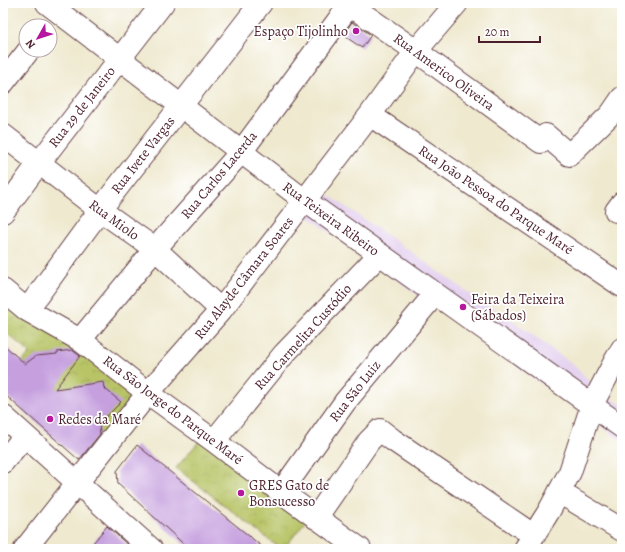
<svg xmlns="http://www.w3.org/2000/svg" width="625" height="552" font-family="Alegreya,serif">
<defs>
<pattern id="park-crowns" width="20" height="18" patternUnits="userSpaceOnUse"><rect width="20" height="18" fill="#b8c466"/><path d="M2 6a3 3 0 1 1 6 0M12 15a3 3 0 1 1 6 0" fill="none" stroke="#a0a859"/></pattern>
</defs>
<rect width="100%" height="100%" fill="#fff"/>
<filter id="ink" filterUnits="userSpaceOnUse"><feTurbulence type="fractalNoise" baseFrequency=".025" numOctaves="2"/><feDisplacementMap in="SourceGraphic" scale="8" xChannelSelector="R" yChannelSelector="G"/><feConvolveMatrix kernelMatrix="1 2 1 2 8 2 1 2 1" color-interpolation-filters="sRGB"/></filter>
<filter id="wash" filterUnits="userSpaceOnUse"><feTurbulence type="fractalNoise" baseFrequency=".012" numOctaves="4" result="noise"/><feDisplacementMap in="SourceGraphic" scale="16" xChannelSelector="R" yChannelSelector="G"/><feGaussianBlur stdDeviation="0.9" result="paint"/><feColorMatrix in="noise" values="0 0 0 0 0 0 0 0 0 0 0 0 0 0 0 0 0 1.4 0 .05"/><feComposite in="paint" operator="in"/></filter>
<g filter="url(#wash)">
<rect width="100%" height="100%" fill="#efe9cf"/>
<!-- built -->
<path fill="#e5d3f0" d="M326,193l84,58 59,42 44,28 58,42 34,32 17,10v36l-315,-225z"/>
<!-- park -->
<path fill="url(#park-crowns)" stroke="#817248" d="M3,295l73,48 64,50 -37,43 -82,-73 9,-10 -27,-23z
M201,439l106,80 -23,30h-3l-105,-81z"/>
<g id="blocks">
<!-- building -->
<path fill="#c59fde" d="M352,22l19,13 -9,13 -19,-13z
M3,344l22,20 11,-8 21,-2v-2l15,-2 8,6 -25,33 48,-7 1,6 17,14 -22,22 1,10 -21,26 -76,-67z
M137,445l128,104h-76l-71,-65 -1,-13z
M107,526l25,23h-44z"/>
</g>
</g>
<g filter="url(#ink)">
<use href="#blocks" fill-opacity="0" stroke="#633d44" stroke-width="1"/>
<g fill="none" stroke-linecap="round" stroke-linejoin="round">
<defs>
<path id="minor" d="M47,3l257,197 318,227
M347,3l69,48 125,91
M3,83l26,-33
M370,115l252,171
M3,135l97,75 55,39 66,61
M546,135l23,20 42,-41 11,-16
M616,211l6,-8
M3,212l36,-49 124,-160
M3,290l24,20 53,30 68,53 66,48 67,51 79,57
M27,310l73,-100 161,-207
M80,340l75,-91 86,-97 110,-149
M3,416l148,133
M214,441l70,-87 96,-100
M3,462l22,-26
M281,492l64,-90 90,-108
M559,492l63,38
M316,518l53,-77 11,-11 13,10 140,95
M25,549l123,-156 73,-83 149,-195 46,-64 41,-48
M525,549l24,-38 21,-39 22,-67 23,-44 7,-12"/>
</defs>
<!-- minor casing -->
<use href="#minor" stroke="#633d44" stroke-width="24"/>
<!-- minor -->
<use href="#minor" stroke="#fff" stroke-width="22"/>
</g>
</g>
<!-- markers -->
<g fill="#b5179e" stroke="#fff" stroke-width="1.5">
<circle cx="356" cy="31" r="4"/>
<circle cx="463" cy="307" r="4"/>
<circle cx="50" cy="419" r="4"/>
<circle cx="241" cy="493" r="4"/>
</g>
<g text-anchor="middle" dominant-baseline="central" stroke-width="3.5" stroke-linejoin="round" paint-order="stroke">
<!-- poi labels -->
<g font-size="14" fill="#4a1f2b" stroke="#fff" text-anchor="start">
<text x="348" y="31" text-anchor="end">Espaço Tijolinho</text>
<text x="471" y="299">Feira da Teixeira<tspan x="471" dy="16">(Sábados)</tspan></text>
<text x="58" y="419">Redes da Maré</text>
<text x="249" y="485">GRES Gato de<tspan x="249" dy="16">Bonsucesso</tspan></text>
</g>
<!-- street labels -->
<g font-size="14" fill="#4a1f2b" stroke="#fff">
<text transform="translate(444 72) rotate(36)">Rua Americo Oliveira</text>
<text transform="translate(82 107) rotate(-52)">Rua 29 de Janeiro</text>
<text transform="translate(143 155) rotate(-52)">Rua Ivete Vargas</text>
<text transform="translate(219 175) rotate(-50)">Rua Carlos Lacerda</text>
<text transform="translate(496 200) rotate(34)">Rua João Pessoa do Parque Maré</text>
<text transform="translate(331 219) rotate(36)">Rua Teixeira Ribeiro</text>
<text transform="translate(114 220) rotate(36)">Rua Miolo</text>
<text transform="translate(244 278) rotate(-52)">Rua Alayde Câmara Soares</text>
<text transform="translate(303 337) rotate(-48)">Rua Carmelita Custódio</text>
<text transform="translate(355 391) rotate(-52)">Rua São Luiz</text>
<text transform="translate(173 410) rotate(37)">Rua São Jorge do Parque Maré</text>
</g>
</g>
<!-- margin -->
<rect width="625" height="552" fill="none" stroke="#fff" stroke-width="16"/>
<!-- north arrow -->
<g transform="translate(38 38) rotate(231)"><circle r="19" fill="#ffffff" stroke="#b7a5aa"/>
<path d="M0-3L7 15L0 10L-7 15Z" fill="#b5179e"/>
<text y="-6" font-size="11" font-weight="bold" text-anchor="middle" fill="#4a1f2b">N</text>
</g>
<!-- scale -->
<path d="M479 36v6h61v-6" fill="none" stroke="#4a1f2b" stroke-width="2"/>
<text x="485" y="36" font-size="12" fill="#4a1f2b" stroke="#ffffff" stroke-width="3" paint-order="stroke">20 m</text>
</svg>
